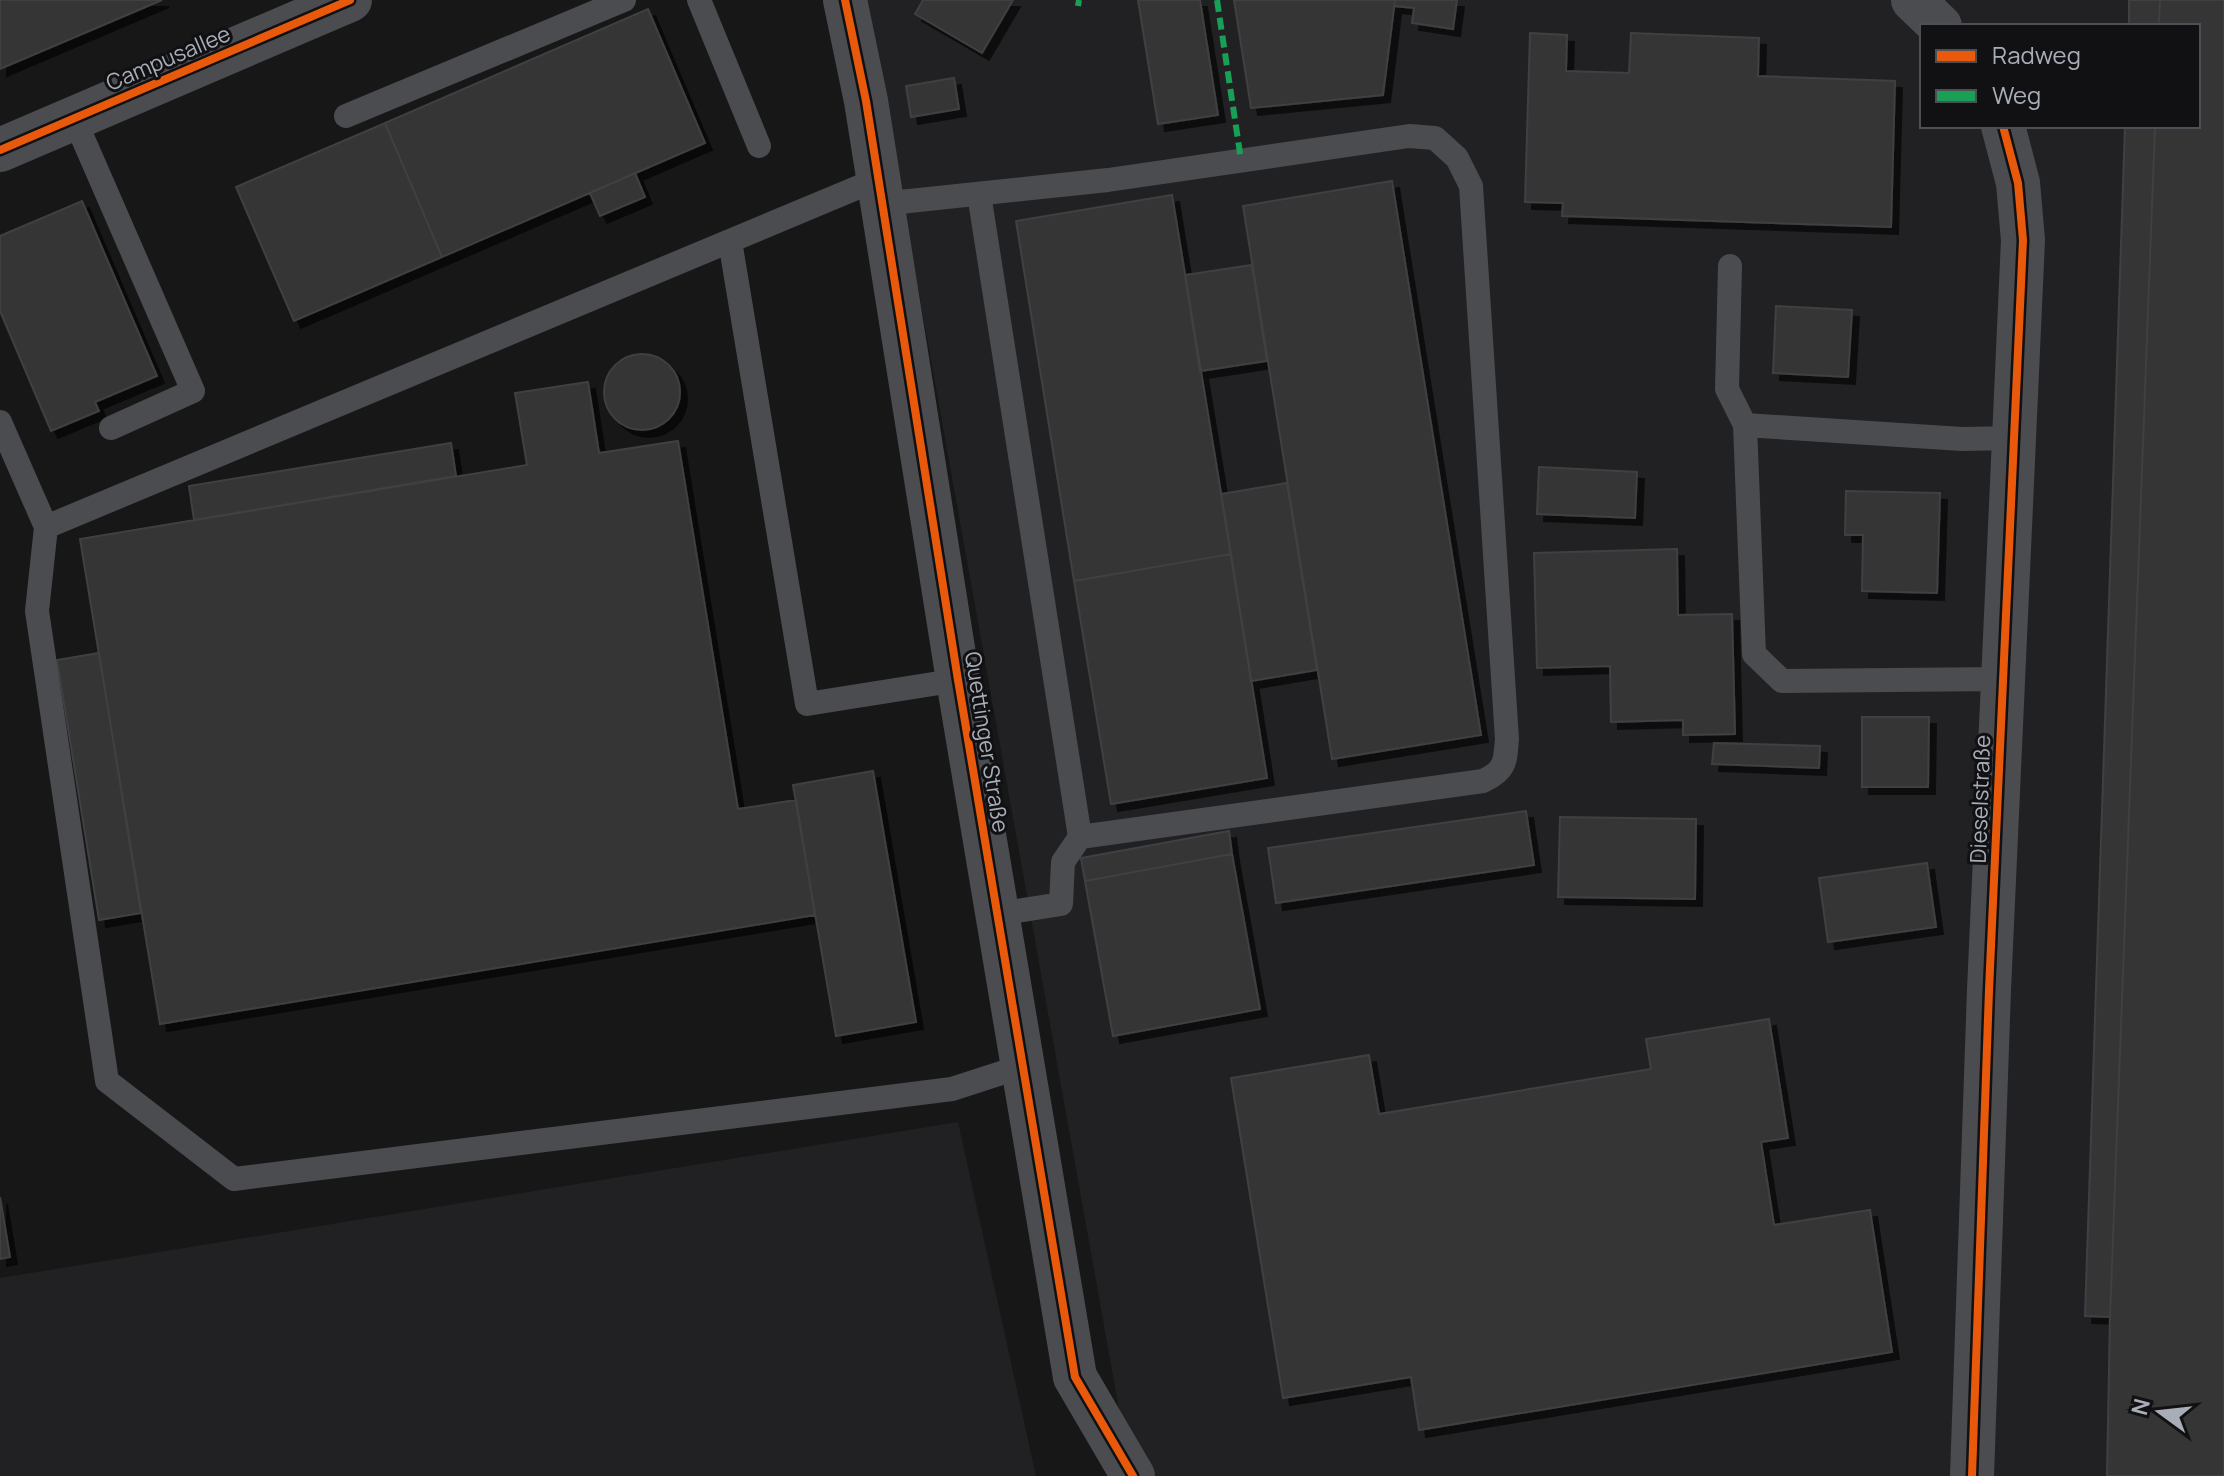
<svg xmlns="http://www.w3.org/2000/svg" width="2224" height="1476" font-family="Manrope,sans-serif">
<defs>
<filter id="shadow"><feDropShadow dx="7" dy="7" stdDeviation="0" flood-color="#0009"/></filter>
</defs>
<rect width="100%" height="100%" fill="#171717"/>
<!-- built -->
<path fill="#212123" fill-rule="evenodd" d="M862,0h1362v1476h-1093l-217,-1211zM1922,26h276v100h-276z
M958,1122l78,354h-1036v-198z"/>
<!-- building -->
<path fill="#353536" stroke="#3f4043" stroke-width="2" filter="url(#shadow)" d="M0,0h162l-162,69z
M923,0h90l-31,53 -67,-39z
M1138,0h62l18,115 -60,9z
M1234,0h161l-12,95 -132,13z
M1395,0h62l-4,29 -41,-6 2,-15 -20,-2z
M2129,0h31l-1,26h-30z
M2160,0h64v1476h-117l3,-159 45,-1191h43v-100h-39z
M648,9l57,134 -263,114 -57,-134z
M1530,33l37,2 -1,36 63,2 2,-40 128,5 -1,38 137,5 -4,146 -329,-11 1,-13 -38,-1z
M954,78l5,31 -48,8 -5,-31z
M385,123l57,134 -148,64 -58,-134z
M2125,126h30l-45,1191 -25,-1z
M635,173l10,24 -45,19 -10,-23z
M1392,181l89,554 -149,24 -89,-553z
M1172,195l59,359 -157,27 -58,-360z
M82,201l75,175 -62,26 4,9 -48,20 -51,-120v-75z
M1252,265l15,96 -67,10 -15,-96z
M1776,306l76,4 -4,67 -75,-4z
M604 392a38 38 0 1 1 76 0a38 38 0 1 1-76 0Z
M588,382l11,71 79,-12 60,368 58,-9 19,115 -655,109 -80,-485 447,-74 -12,-72z
M451,443l5,33 -262,44 -5,-34z
M1539,467l98,5 -2,46 -98,-4z
M1287,483l30,187 -66,11 -30,-187z
M1846,491l94,2 -3,100 -75,-2 1,-56h-18z
M1677,549l1,66 54,-1 3,120 -52,1v-15l-72,2 -1,-56 -73,2 -3,-115z
M1231,554l36,224 -156,26 -37,-223z
M99,653l42,260 -42,7 -42,-260z
M1862,717h67l-1,70h-66z
M1714,743l106,3 -1,22 -107,-4z
M873,771l43,251 -80,14 -43,-251z
M1526,811l8,54 -258,38 -8,-55z
M1560,817l136,2 -1,80 -137,-2z
M1229,831l3,23 -147,27 -4,-23z
M1232,854l28,155 -147,27 -28,-155z
M1927,863l9,64 -108,15 -9,-64z
M1769,1019l19,119 -27,4 13,83 96,-15 22,142 -473,78 -8,-53 -128,21 -52,-320 138,-23 10,59 272,-45 -5,-30z
M0,1197l10,60 -10,2z"/>
<g fill="none" stroke-linecap="round" stroke-linejoin="round">
<!-- lane -->
<path stroke="#4b4c50" stroke-width="24" d="M699,0l60,146
M346,116l278,-116
M74,118l119,273 -82,37
M979,194l101,643
M881,204l227,-24 301,-44 26,2 22,20 14,28 36,553c-2,23 -1,31 -24,42l-403,56 -17,25 -2,42 -64,10
M730,241l77,463 151,-24
M1730,266l-3,123 18,36 217,14 52,-1
M0,422l46,105 -9,84 70,470 127,98 718,-90 71,-23
M1745,425l9,229 28,27 221,-2
M46,527l832,-348"/>
<!-- street -->
<path stroke="#4b4c50" stroke-width="44" d="M845,0l21,101 92,579 117,697 58,99
M1913,0l27,26
M0,150l350,-150
M1972,1476l17,-486 34,-750 -5,-57 -15,-57"/>
<!-- quiet -->
<path stroke="#1a9f57" stroke-width="6" stroke-dasharray="12 6" stroke-linecap="butt" d="M1217,0l24,160
M1078,6l1,-6"/>
<defs>
<path id="cycleway" d="M845,0l21,101 92,579 117,697 58,99
M0,150l350,-150
M1972,1476l17,-486 34,-750 -5,-57 -15,-57"/>
</defs>
<!-- cycleway casing -->
<use href="#cycleway" stroke="#111113" stroke-width="13"/>
<!-- cycleway -->
<use href="#cycleway" stroke="#e8590c" stroke-width="8"/>
</g>
<g text-anchor="middle" dominant-baseline="central" stroke-width="6" stroke-linejoin="round" paint-order="stroke">
<!-- street labels -->
<g font-size="22" fill="#a8adb8" stroke="#111113">
<text transform="translate(168 58) rotate(-23)">Campusallee</text>
<text transform="translate(987 742) rotate(81)">Quettinger Straße</text>
<text transform="translate(1980 799) rotate(-88)">Dieselstraße</text>
</g>
</g>
<!-- legend -->
<rect x="1920" y="24" width="280" height="104" fill="#111113" stroke="#4d4f55" stroke-width="2"/>
<rect x="1936" y="50" width="40" height="12" fill="#e8590c" stroke="#4d4f55" stroke-width="2"/>
<text x="1992" y="64" font-size="24" fill="#a8adb8">Radweg</text>
<rect x="1936" y="90" width="40" height="12" fill="#1a9f57" stroke="#4d4f55" stroke-width="2"/>
<text x="1992" y="104" font-size="24" fill="#a8adb8">Weg</text>
<!-- north arrow -->
<g transform="translate(2160 1412) rotate(285)" stroke="#111113" stroke-width="6" paint-order="stroke">
<path d="M0-6L14 30L0 20L-14 30Z" fill="#a8adb8"/>
<text y="-12" font-size="22" font-weight="bold" text-anchor="middle" fill="#a8adb8">N</text>
</g>
</svg>
